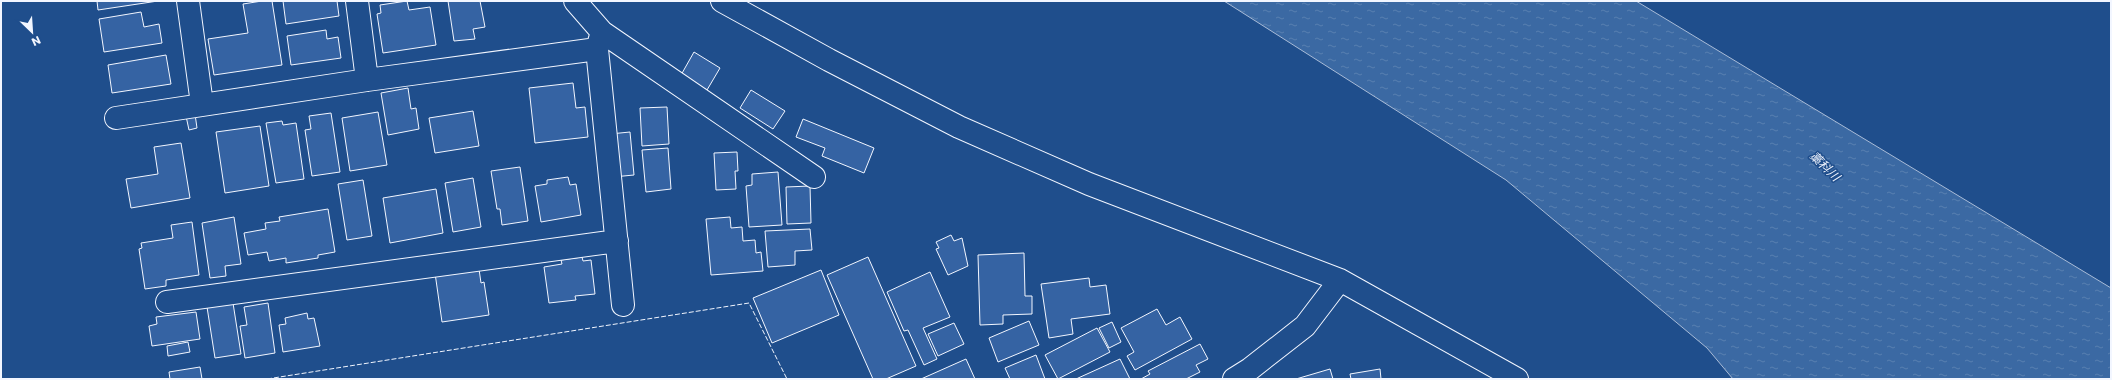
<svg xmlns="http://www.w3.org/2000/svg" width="2112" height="380" font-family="Poppins,'Noto Sans JP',sans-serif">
<defs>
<pattern id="water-ripples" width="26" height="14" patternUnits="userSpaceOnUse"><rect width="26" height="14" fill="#3b69a3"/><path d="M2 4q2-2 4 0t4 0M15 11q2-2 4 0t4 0" fill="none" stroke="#587fb1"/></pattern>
</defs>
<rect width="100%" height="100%" fill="#1f4e8c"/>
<!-- water -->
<path fill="url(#water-ripples)" stroke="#a8bbd7" d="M1224,1h412l475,287v91h-378l-26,-31 -201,-168z"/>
<!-- building -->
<path fill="#3563a3" stroke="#f2f6ff" d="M97,1h61l-60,9z
M262,1h10l10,64 -68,10 -6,-36 40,-6 -5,-29z
M283,1h54l2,15 -53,8z
M407,1l2,9 21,-3 6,38 -53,8 -6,-39 4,-1 -1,-8z
M448,1h32l5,26 -12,2 2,10 -21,2z
M141,12l3,15 15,-3 3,19 -58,9 -5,-33z
M326,30l1,9 11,-2 3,21 -50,7 -4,-29z
M694,52l26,16 -13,22 -26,-15z
M166,55l5,29 -59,9 -4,-28z
M573,83l3,25 9,-1 3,30 -53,6 -6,-55z
M408,88l3,21 5,-1 3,21 -31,6 -7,-42z
M751,90l34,21 -12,18 -33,-21z
M667,107l2,37 -27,2 -2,-38z
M473,111l6,35 -44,7 -6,-35z
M378,112l9,53 -37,6 -8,-53z
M331,113l9,59 -28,4 -7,-46 6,-1 -2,-13z
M195,114l2,14 -8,2 -3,-14z
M803,119l71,29 -10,25 -42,-17 3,-8 -29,-11z
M282,121l1,4 13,-2 8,56 -28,4 -10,-60z
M260,126l9,60 -44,7 -9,-61z
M630,132l4,43 -21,2 -3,-43z
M181,143l9,55 -59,10 -5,-29 32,-5 -4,-27z
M668,148l3,41 -25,3 -4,-42z
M737,152l1,19h-3l1,18 -20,1 -2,-37z
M520,167l8,54 -26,4 -2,-16h-3l-6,-38z
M778,172l4,53 -33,2 -3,-41 6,-1v-11z
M568,177l2,8 6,-1 5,31 -40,7 -6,-36 12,-2v-4z
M473,178l8,49 -28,5 -8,-49z
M363,180l9,56 -25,4 -9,-56z
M810,186l1,37 -24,1 -1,-37z
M436,189l7,44 -53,10 -7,-45z
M328,209l7,43 -17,3v3l-32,5v-5l-17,3 -2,-9 -19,3 -4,-22 22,-4 -1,-6 15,-2 -1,-4z
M234,217l7,47 -16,2 1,10 -16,2 -8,-55z
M730,217l1,11 11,-1 1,14 12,-1 1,13 5,-1 2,19 -52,4 -5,-56z
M192,222l7,53 -33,5v6l-21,3 -6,-40 3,-1 -1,-5 32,-5 -2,-13z
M810,229l2,21 -17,1v14l-27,2 -3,-36z
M951,235l3,6 8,-3 6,28 -20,9 -12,-26 3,-1 -3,-6z
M1024,253l1,43h7v18l-29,1v9l-23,1 -2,-70z
M582,257l1,4 8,-1 4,34 -20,2 1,4 -27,3 -5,-36 18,-3 -1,-4z
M868,257l48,109 -30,13h-13l-46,-104z
M479,269l2,14 3,-1 5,33 -47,7 -7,-49z
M821,270l18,45 -67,28 -19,-45z
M930,272l20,45 -27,11 14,31 -13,6 -16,-35 -4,1 -17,-39z
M1089,278l1,9 16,-2 4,29 -39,5 2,15 -24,4 -8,-54z
M233,303l8,51 -26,4 -8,-51z
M268,303l7,50 -30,5 -5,-32 7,-1 -3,-18z
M1157,309l9,16 14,-8 12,22 -57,31 -8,-14 7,-4 -13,-24z
M196,312l4,27 -48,7 -3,-20 8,-2 -1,-7z
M307,313l1,6 6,-1 6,28 -37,6 -4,-27 7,-1 -1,-6z
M1029,321l10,24 -41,17 -9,-24z
M1112,322l9,20 -12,6 -10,-20z
M954,323l10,21 -26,12 -10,-22z
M1097,328l13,24 -52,27 -13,-24z
M188,342l2,10 -22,4 -1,-10z
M1200,344l8,15 -12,6 4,7 -14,7h-45l9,-5 -2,-3z
M1036,355l9,24h-35l-5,-11z
M966,359l9,20h-54z
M1120,359l10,20h-54z
M200,367l2,12h-32l-1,-7z
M1330,369l3,10h-37z
M1380,369l1,10h-30l-1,-5z"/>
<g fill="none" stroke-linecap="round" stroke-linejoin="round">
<defs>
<path id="minor" d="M188,1l14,103
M357,1l10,79
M575,1l27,31 212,145
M722,1l107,59 130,67 130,57 251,96 177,99
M597,49l26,256
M116,118l251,-38 230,-31 5,-17
M167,302l450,-61
M1234,379l16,-10 55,-43 35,-46"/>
</defs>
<!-- minor casing -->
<use href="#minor" stroke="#f2f6ff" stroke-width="24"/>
<!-- minor -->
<use href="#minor" stroke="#1f4e8c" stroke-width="22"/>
<!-- fence -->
<path stroke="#f2f6ff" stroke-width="1" stroke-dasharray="5 2" stroke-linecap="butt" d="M267,379l482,-76 38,76"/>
</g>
<g text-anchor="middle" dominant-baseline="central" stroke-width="3" stroke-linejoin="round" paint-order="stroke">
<!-- water labels -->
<g font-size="12" font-style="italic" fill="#f2f6ff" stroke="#1f4e8c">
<text transform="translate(1825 166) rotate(44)">藁科川</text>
</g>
</g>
<!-- border -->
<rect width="2112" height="380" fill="none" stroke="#f2f6ff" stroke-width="4"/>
<!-- north arrow -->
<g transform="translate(32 32) rotate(155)" stroke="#1f4e8c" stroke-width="3" paint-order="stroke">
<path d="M0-3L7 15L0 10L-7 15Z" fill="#f2f6ff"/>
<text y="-6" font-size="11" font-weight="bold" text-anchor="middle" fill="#f2f6ff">N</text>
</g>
</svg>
